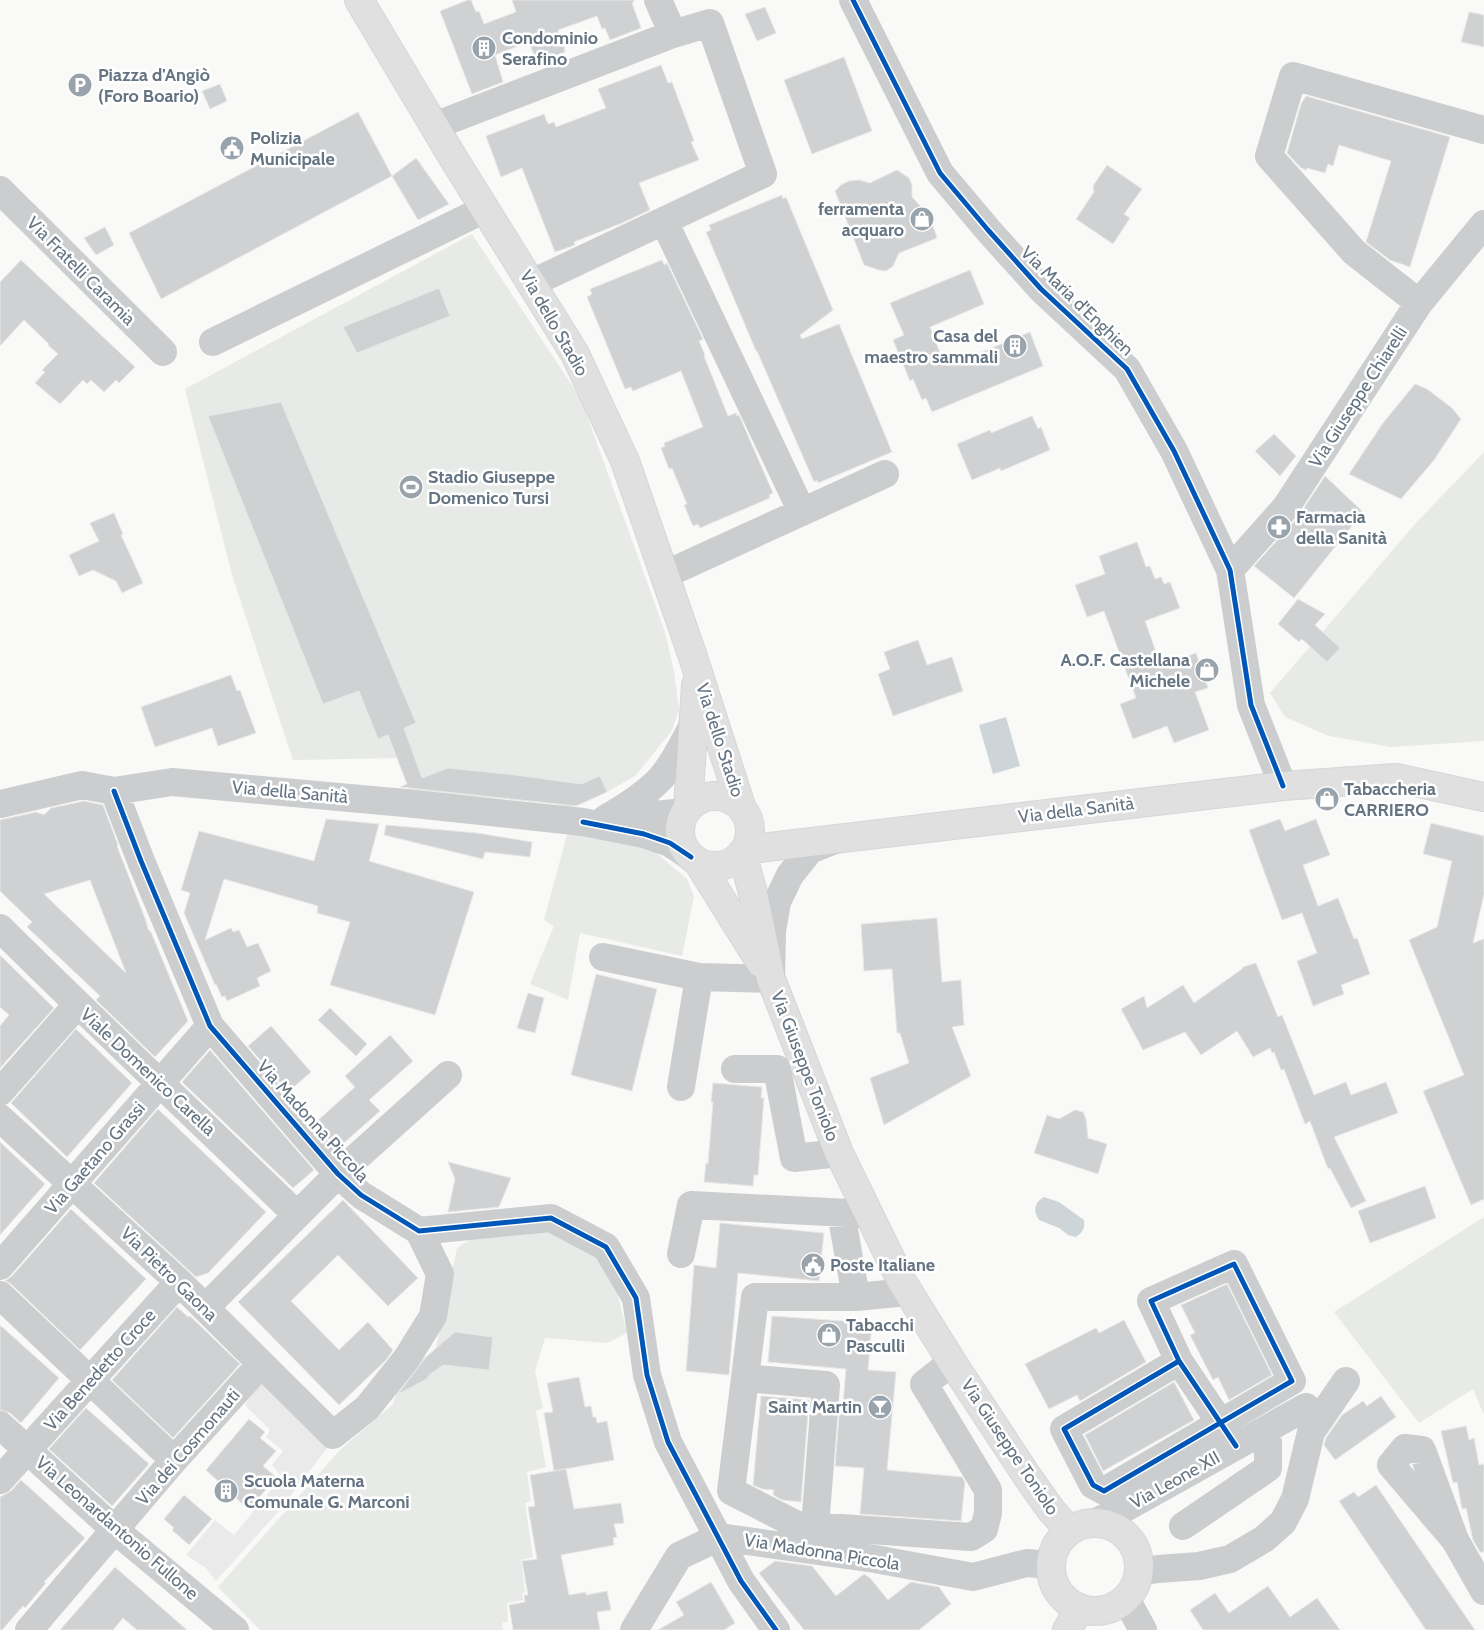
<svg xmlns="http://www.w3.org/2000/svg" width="1484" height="1630" font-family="Cabin,sans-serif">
<rect width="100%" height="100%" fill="#f9f9f8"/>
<!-- built -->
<path fill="#e9eae9" d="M261,1377l70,66 -54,70 -61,68 -10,-13 -20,-13 29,-35 19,15 48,-58 -10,-12 11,-14 -17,-14 4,-7 -25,-25z"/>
<!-- green -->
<path fill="#e7eae6" d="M472,234l109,165 84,233 9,39 5,39 -8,22 -36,44 -28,16 -37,16 -20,-5 -140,-12 -13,-33 -104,2 -61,-185 -47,-186z
M1484,452v289l-93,6 -62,-11 -44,-19 -15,-24 146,-170z
M568,831l80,15 39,33 7,17 -12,60 -102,-23 -12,67 -38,-16 24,-58 -10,-6z
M1484,1217v198l-11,-26 -54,34 -85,-111z
M551,1218l55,29 21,86 -20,10 -62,-5 -10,33 8,37 -7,3 10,56 -19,5 4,29 -6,2 8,54 -12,3 4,32 -3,1 1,7 -16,3 1,19 -6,1 1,7h-243l-42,-43 121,-136 54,-47 9,-27 34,-29 21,-100 37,-24z"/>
<!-- water -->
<path fill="#ced5d8" d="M1006,717l14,49 -27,8 -14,-49z
M1044,1197l15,5 25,18c1,8 -1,12 -8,17l-8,-2 -9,-7 -20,-8c-6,-9 -5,-17 5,-23z"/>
<!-- building -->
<path fill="#d0d1d2" stroke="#e8e8e8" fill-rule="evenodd" d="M468,0h3l5,12 3,-1 5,13 32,-12 -4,-12h122v2l-2,1 9,25 -31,12 -5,-12 -3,1 -5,-13 -39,14 7,19h-1l1,3 -22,9 -1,-3 -6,2 -7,-18 -34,13 8,27 -31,12 -32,-83z
M765,7l11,26 -19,8 -12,-27z
M1469,12l15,3v32l-23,-5z
M844,57l28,74 -60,23 -28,-74z
M661,65l7,18 4,-1 22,59 -3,1 8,18 -60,23 11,27 -28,13 -48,19 1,3 -20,7 -33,-84 -21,9 -15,-41 58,-22 4,10 6,-2 2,5 50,-19 -8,-19z
M220,84l7,17 -17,8 -8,-18z
M1306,96l144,41 -40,130 -20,-7 -24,-18 25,-81 -52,-16 -6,21 -5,-2 -3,9 -18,-5 -1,2 -5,-2 -14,-15 14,-49z
M358,112l34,64 -231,123 -32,-66z
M416,158l33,46 -31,16 -26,-44z
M1107,165l35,24 -18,25 6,4 -17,26 -37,-25 18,-27 -1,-6z
M897,170l12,8 3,7v12l13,14 7,12 5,15 -38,15 -6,13 -7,5 -7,-1 -15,-5 -29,-74 6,-6 8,-4 10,-1 11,3z
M782,195l1,4 3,-2 47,113 -33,25 2,4 37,-15 53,128 -74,31 -1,-3 -3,2 -57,-131h-1l-50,-119 5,-2 -2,-5z
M105,227l9,18 -18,10 -12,-17z
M21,260l114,107 -16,16 -3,-3 -12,12 -13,-12 -4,4 -4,-4 -23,24 -25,-21 10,-11 -3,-2 16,-16 -10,-9 1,-1 -25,-24 -24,26v-64z
M662,260l2,5 3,-2 36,76 -4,2 6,14 -1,1 24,60 8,-3 1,3 2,-1 34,78 -4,2 1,3 -70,30 -2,-4 -5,2 -9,-21 3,-1 -15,-36 -3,1 -8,-21 4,-2 -1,-3 39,-16 -22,-56 -48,20 -2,-4 -6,2 -38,-92 5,-3 -2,-5z
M970,270l14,34 -54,23 14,36 25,-10 1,4 60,-25 13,34 -111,46 -6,-14 -4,2 -9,-21 -3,2 -17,-41 11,-5 -14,-32z
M439,288l11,28 -93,37 -14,-26z
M1415,384l12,5 25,19 9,11 -27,41 -33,39 -52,-25 34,-51z
M281,402l135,321 -12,5 18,50 26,-10 68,7 65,9 19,-8 7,16 -31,14 -176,-19 7,-3 -19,-49 -10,4 -19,-48 -36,13 -115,-288z
M1032,416l6,13 3,-2 9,23 -49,21 -1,-3 -28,12 -15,-36 33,-14 1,3z
M1274,434l22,22 -16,20 -25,-25z
M1325,476l38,36 -69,86 -40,-32 44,-49z
M114,513l9,21 -2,1 22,48 -21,10 -6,-12 -23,-11 -14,6 -10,-21 30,-14 -9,-18z
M1137,542l9,25 4,-1 5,13 6,-2 3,7 6,-2 10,26 -35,13 16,45 35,-13 12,35 -13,4 14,38 -35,13 -7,-17 -34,13 -13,-35 16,-6 -32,-87 -17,6 -12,-32 30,-11 -6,-18z
M1298,599l27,15 -10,11 25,23 -13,14 -25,-23 -3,3 -21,-18z
M918,640l9,25 25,-8 11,34 -70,25 -15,-42 12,-5 -6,-17z
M231,675l6,16 3,-1 16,43 -38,13 -6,-18 -57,19 -14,-40z
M84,801l19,4 15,40 -1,1 29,75 2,8 3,3 37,89 -33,36 -59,-57 4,-4 -73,-69 5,-5 -32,-31v-71l36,-8 8,3 7,-7zM90,880l36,93 -82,-79z
M326,819l53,5 -10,37 105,31 -39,123 -105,-30 20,-63 -33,-9 1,-7 -94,-27 -19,61 26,-12 2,4 6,-2 8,17 11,-4 13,28 -14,7 3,8 -33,15 -2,-5 -3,1 -6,-13 -1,1 -31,-72 6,-20 -9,-3 18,-59 115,30z
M1280,819l5,12 31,-12 14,36 -27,10 15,41 20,-8 16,41 3,-1 13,36 -29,11 3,9 -31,12 -16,-45 20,-8 -15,-40 -20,7 -33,-90z
M1431,823l53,13v58l-11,49 11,-4v260l-13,6 -48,-114 41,-16 -55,-135 28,-13 15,-66 -29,-7z
M386,825l91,8 55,9 -2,15 -45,-5 -2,7 -99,-24z
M937,918l5,64 19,-2 3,45 -12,2 19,49 -87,49 -14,-47 39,-15 -9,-30h-3l-5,-64 -28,2 -3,-47z
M0,955l54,53 -54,60v-42l9,-11 -9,-8z
M1256,963l22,54 4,-2 32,80 32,-13 5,13 35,-13 12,31 -64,24 32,64 -15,7 -21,-40 -2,1 -18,-48 -5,3 -21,-55 -3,1 -7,-18 -2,1 -2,-5 -17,9 -16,-26 -36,24 -16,-23 -42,18 -22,-41 23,-13 3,12 36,-23 11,18 48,-34 1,-2z
M596,974l61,15 -25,102 -61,-16z
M528,993l16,5 -9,35 -18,-5z
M330,1008l37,36 -11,12 -38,-36z
M271,1026l40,46 -23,20 -40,-46z
M76,1029l56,54 -65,74 -56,-54z
M390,1035l23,26 -44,39 11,11 -43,38 -22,-26 40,-36 -10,-11z
M210,1050l104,120 -21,18 -111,-106z
M713,1083l49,4 -1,11h3l-6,77h-4l-1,11 -49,-4 2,-19 2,1 5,-62h-2z
M158,1109l108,103 -58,61 -12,4 -102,-94z
M1075,1110l8,2 3,7 2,19 19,6 -9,30 -64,-21 13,-38 12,4z
M0,1142l45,42 -45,51z
M448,1162l63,16 -12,29 -51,5 7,-33z
M1425,1186l11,32 -66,25 -12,-32z
M343,1200l75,78 -30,28 -50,-51 -47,46 48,49 29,-28 25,28 -7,10 -47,45 -101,-103z
M71,1209l75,70 -66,71 -69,-66 -6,-3 7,-5z
M720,1223l104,10 -5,48 -81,-8 -9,102 -43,-4 8,-106 22,3z
M1227,1284l45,91 -43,25 -11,-23 -5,3 -23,-45 5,-2 -14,-28z
M177,1307l11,10 2,-1 50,48 -67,74 -61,-58z
M772,1316l100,7 -4,47 28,2 -9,98 75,7 3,5 -4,39 -101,-7 4,-46 -29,-2 5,-63h3l3,-34 -78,-7z
M1124,1320l22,42 -66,39 -3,-6 -28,14 -24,-45 71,-36 3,5z
M0,1325l59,53 -38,45 -11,-10 -10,-3z
M455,1332l38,5 -4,33 -46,-5 -14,10 -2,4 -29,15 28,-37z
M579,1377l6,30 6,-1 2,11h3l1,6 10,-2 7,39 -60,11 -10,-58 9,-1 -6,-29z
M1174,1382l20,38 -91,51 -18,-36z
M761,1396l48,4 -8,102 -19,-2 -9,-5 1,-5 -12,-1 -9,-4z
M1381,1396l15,21 -61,43 -11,-15 2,-7 16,-23 21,-14 4,5z
M86,1408l63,56 -37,42 -63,-57z
M249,1419l16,13 -5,6 16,13 -13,15 13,11 -27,33 -43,-40z
M1466,1426l3,14 5,-2 5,27 5,-1v88h-4l-7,-12 -7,-32 -4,1 -5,-27 -4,1 -12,-52z
M566,1469l8,40 47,-6 3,20 -10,1 3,13 -4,1 1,7 -53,10 8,40 17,-3v3l21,-4 4,19 -14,2 3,18h-87l-4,-25 16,-3 -1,-7h4l-6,-34 15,-2 -9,-52 7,-1 -5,-31z
M21,1480l64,58 -41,44 2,1 -21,25 -2,-2 -21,24h-2v-133l11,-6z
M1376,1485l99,145h-49l-87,-129 15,-9 4,5z
M184,1495l28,24 -23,26 -17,-15 2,-2 -10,-9z
M775,1561l37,5 24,30 28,-22 6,4 18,22 23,-18 28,5 12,17 -32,26h-115l-45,-57z
M115,1567l72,63h-50l-14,-12 -10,12h-53z
M711,1582l24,41 -11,7h-66l26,-15 -8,-13z
M1268,1586l22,31 27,-19 23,32h-137l-13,-20 25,-17 14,20z"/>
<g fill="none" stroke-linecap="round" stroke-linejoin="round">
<defs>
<path id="major" d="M359,0l96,161 120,193 50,107 67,193 50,155
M680 831a35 35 0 1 1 70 0a35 35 0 1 1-70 0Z
M688,808l8,-123
M746,848h14l523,-62 113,-8 88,19
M742,853l11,40 18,86 68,174 62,127 51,82 75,114 24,34 19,21
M698,862l63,101
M1051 1567a44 44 0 1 1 88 0a44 44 0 1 1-88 0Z
M1067,1630l13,-22"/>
</defs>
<!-- major casing -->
<use href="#major" stroke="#d5d6d6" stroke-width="30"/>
<!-- minor -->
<path stroke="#cbcdce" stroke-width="28" d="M853,0l87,173 48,57 53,59 86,80 47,82 56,119 21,135 32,81
M434,126l239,-92 -15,-34
M0,190l163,162
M664,221l138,291
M532,283l231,-109 -53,-151 -37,11
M1419,303l-65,-51 -85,-96 24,-80 191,54
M213,342l272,-133
M1230,570l56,-63 133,-204 65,-79
M664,575l221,-101
M114,791l27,70 69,165 128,148 23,21 58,36 132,-13 55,29 30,51 11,77 21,67 73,139 35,49
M0,804l82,-19 32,6 58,-9 233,21 178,19 61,12 26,9 21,14
M605,819c20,-12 40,-24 56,-41 13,-15 23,-36 32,-53
M612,819l73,-7
M0,928c98,97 198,191 297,287
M603,957l96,20
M735,1069h42l17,89 45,-5
M681,1087l18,-110 72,2 1,-48 5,-29 13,-27 20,-25 27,-11
M0,1092l77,-87
M0,1118l179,164 154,153 34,-27 40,-50 26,-42 7,-42 -21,-43
M841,1213l15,84
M681,1254l10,-49 177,9
M0,1266l210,-240
M908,1292l-52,5h-101l-24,194 66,34 174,12 13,-8 4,-16v-23l-64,-106 28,-22
M0,1295l174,165
M205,1308l133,-134 110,-99
M1179,1361l-28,-60 83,-37 58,117 -188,110 -11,-6 -29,-56 115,-68 57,85
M745,1378l81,7 -11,142
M0,1425l115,105 120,100
M0,1480l179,-198
M1096,1522l31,-15 179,-100
M1183,1526l85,-58v-26l-4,-10
M719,1537l156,22 98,18 54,-14 24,2
M1455,1540l-64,-75 14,-17 17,2 33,90 29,51
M1139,1572l19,-3 41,-3 31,-7 34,-20 19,-17 12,-23 16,-67 35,-51
M1126,1599l17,31
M29,1630l145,-170 87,-96
M634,1630l45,-74 40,-19"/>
<!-- major -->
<use href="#major" stroke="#e0e0e1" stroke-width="28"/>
<defs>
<path id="cycleway" d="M853,0l87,173 48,57 53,59 86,80 47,82 56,119 21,135 32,81
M114,791l27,70 69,165 128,148 23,21 58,36 132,-13 55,29 30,51 11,77 21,67 73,139 35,49
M583,822l61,12 26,9 21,14
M1179,1361l-28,-60 83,-37 58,117 -188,110 -11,-6 -29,-56 115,-68 57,85"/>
</defs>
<!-- cycleway casing -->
<use href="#cycleway" stroke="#fff" stroke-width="8"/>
<!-- cycleway -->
<use href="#cycleway" stroke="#0057b8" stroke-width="5"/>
</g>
<!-- icons -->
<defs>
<symbol id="building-disc" viewBox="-11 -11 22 22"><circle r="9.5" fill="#99a3ab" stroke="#fff"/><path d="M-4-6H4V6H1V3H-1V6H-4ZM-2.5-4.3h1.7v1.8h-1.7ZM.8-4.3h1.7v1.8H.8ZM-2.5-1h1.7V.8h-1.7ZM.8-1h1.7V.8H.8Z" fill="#fff"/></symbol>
<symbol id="parking-disc" viewBox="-11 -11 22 22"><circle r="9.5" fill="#99a3ab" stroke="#fff"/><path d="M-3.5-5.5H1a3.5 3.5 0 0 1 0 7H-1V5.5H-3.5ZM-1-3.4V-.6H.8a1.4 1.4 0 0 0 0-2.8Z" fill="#fff"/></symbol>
<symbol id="civic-disc" viewBox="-11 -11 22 22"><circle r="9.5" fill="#99a3ab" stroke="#fff"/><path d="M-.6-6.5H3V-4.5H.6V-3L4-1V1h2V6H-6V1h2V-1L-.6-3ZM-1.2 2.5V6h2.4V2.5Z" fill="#fff"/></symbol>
<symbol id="shop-disc" viewBox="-11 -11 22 22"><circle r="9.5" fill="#99a3ab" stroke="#fff"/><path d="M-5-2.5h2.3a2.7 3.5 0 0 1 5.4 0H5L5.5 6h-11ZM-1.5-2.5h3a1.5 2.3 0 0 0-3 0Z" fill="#fff"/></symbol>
<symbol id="stadium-disc" viewBox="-11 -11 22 22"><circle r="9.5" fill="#99a3ab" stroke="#fff"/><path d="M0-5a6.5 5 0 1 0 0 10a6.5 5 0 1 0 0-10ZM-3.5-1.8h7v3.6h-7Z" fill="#fff"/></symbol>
<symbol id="pharmacy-disc" viewBox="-11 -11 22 22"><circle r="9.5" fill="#99a3ab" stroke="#fff"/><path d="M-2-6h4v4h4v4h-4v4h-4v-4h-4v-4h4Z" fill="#fff"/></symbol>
<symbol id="bar-disc" viewBox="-11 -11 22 22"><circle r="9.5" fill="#99a3ab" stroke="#fff"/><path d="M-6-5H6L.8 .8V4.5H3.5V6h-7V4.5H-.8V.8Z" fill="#fff"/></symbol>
</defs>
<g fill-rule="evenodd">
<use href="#building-disc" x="470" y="34" width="28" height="28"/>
<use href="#parking-disc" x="66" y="71" width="28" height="28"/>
<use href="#civic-disc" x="218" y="134" width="28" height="28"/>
<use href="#shop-disc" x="908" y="205" width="28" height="28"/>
<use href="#building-disc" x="1001" y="332" width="28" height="28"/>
<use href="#stadium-disc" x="397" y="473" width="28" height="28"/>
<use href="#pharmacy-disc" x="1265" y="513" width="28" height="28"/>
<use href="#shop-disc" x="1193" y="656" width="28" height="28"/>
<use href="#shop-disc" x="1313" y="785" width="28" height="28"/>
<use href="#civic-disc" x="799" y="1251" width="28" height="28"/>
<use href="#shop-disc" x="815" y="1321" width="28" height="28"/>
<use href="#bar-disc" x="866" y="1393" width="28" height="28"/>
<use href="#building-disc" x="212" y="1477" width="28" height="28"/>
</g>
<g text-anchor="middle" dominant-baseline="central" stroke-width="5" stroke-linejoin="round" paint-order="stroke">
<!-- poi labels -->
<g font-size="18" font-weight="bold" fill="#657482" stroke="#fff" text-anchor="start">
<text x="502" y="38">Condominio<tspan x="502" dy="21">Serafino</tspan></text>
<text x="98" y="75">Piazza d'Angiò<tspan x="98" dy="21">(Foro Boario)</tspan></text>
<text x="250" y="138">Polizia<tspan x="250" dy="21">Municipale</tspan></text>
<text x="904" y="209" text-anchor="end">ferramenta<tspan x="904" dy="21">acquaro</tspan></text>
<text x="998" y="336" text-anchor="end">Casa del<tspan x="998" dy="21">maestro sammali</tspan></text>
<text x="428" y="477">Stadio Giuseppe<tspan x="428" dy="21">Domenico Tursi</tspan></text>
<text x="1296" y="517">Farmacia<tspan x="1296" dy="21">della Sanità</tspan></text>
<text x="1190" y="660" text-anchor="end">A.O.F. Castellana<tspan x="1190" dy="21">Michele</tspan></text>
<text x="1344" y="789">Tabaccheria<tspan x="1344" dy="21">CARRIERO</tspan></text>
<text x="830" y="1265">Poste Italiane</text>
<text x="846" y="1325">Tabacchi<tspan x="846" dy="21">Pasculli</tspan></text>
<text x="862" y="1407" text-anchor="end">Saint Martin</text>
<text x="244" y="1481">Scuola Materna<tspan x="244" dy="21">Comunale G. Marconi</tspan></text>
</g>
<!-- street labels -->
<g font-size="18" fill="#657482" stroke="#fff">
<text transform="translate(81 271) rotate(45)">Via Fratelli Caramia</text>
<text transform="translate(1077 301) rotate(44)">Via Maria d'Enghien</text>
<text transform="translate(554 323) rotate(60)">Via dello Stadio</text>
<text transform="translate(1358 397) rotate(-57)">Via Giuseppe Chiarelli</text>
<text transform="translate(720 740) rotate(72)">Via dello Stadio</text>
<text transform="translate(290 792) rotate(5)">Via della Sanità</text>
<text transform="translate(1076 810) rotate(-7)">Via della Sanità</text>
<text transform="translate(805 1066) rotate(69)">Via Giuseppe Toniolo</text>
<text transform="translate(148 1072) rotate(43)">Viale Domenico Carella</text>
<text transform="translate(313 1121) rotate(48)">Via Madonna Piccola</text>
<text transform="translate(95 1158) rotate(-49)">Via Gaetano Grassi</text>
<text transform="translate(169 1274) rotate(44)">Via Pietro Gaona</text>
<text transform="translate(100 1370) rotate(-48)">Via Benedetto Croce</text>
<text transform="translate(188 1447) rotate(-49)">Via dei Cosmonauti</text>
<text transform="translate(1010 1447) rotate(56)">Via Giuseppe Toniolo</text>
<text transform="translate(1175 1480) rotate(-29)">Via Leone XII</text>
<text transform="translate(117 1528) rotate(41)">Via Leonardantonio Fullone</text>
<text transform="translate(822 1552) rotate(9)">Via Madonna Piccola</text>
</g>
</g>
</svg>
